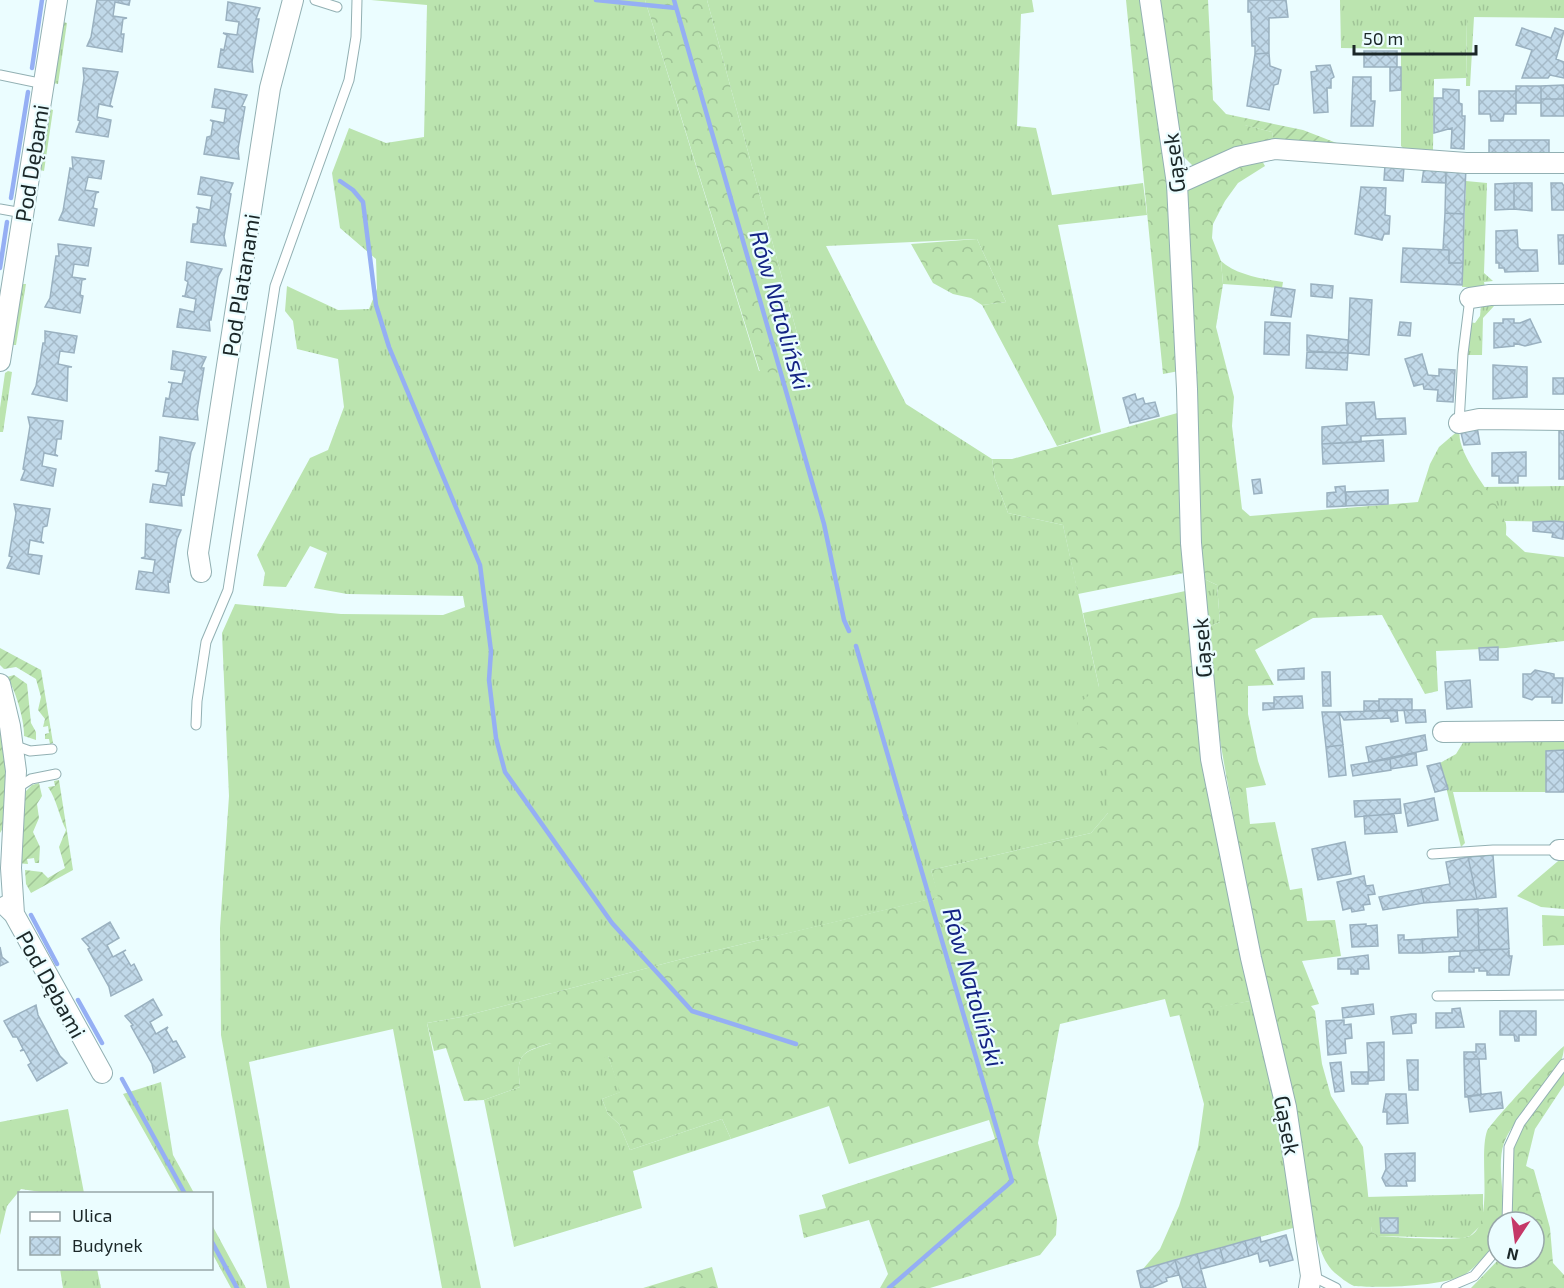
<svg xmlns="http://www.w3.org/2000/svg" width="1564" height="1288" font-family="'Exo 2',sans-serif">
<defs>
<pattern id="grass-tufts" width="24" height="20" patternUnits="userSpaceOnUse" patternTransform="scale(1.5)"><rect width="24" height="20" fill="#bbe4af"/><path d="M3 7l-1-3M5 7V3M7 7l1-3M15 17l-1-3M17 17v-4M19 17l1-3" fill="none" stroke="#a0c497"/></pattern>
<pattern id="forest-crowns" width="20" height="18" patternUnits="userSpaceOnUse" patternTransform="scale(1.5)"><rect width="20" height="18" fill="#bbe4af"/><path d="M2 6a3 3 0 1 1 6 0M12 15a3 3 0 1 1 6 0" fill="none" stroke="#a0c497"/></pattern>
<pattern id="garden-furrows" width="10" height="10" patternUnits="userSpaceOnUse" patternTransform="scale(1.5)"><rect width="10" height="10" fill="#bbe4af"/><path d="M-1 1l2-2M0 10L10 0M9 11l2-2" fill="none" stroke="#a0c497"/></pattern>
<pattern id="building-cross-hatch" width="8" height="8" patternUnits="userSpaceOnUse" patternTransform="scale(1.5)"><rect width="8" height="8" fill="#c1d9e9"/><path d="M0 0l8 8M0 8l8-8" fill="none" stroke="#a5bac8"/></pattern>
</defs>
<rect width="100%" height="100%" fill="#ebfdff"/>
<!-- grass -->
<path fill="url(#grass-tufts)" d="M371,0h274l114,371 49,3 -101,-374h325l2,12 -13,2 -4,112 19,2 16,67 91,-12 4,32 -89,10 43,207 -44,14 -75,-141 24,-3 -29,-63 -151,7 80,158 86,55 3,20 13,34 55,12 36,162 9,63v63l-17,20 -160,37 8,27 -242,58 -236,62 -34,6 54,265h-39l-49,-259 -144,33 41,226h-23l-46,-253 -1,-107 9,-132 -7,-163 13,-29 106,10 102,1 22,-8 -2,-11 -116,-2 -33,-6 13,-35 -17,-7 -24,41 -23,-1 2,-13 -8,-18 53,-97 18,-8 16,-43 -6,-48 -41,-10 -4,-28 -8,-10 2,-25 51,24 31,-1 8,-20 -1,-30 -36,-31 -8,-55 17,-45 37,15 38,-6 3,-132z
M1340,0h224v18l-97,-1 -1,61 -32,1 -1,71 -29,-1 -3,-3v-97l-60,-1z
M63,22l4,1 -9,61 -5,-1z
M50,109l3,1 -9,61 -4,-1 6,-58z
M1466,181l21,2 -3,90 9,8 -9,1 1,5h-23z
M1221,261c15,14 42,18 62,21l-1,6 -59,-4z
M22,284h4l-10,61h-4z
M1481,306h13l-11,12 -1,37h-14l2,-33 5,1 5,-7z
M8,371l4,1 -9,60h-3v-24l5,-35z
M1564,486v36l-59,-1 -23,-34z
M1200,577l17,8 3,37 -17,7z
M1464,741h100v51h-111l12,51 -4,4 -21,-84 16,-9z
M1564,856v53l-23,-2 -24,-11z
M1255,1000l35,176 3,52 -150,41 17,-20 19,-43 19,-59 6,-43 -25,-90z
M551,1043l57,13 13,36 -19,7 6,15 11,10 11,26 92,-31 9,20 -98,32 9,37 -128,39 -30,-147 36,-13c-4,-34 1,-34 31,-44z
M161,1082l12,73 21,38h-15l-56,-99z
M68,1109l16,84h-37l-26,-4 -14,17 -7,29v-113z
M1483,1194v29l-13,13 -7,2 -85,-2 -6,-4 -6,-35z
M212,1225l34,63h-15l-19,-35z
M60,1269h37l4,19h-38z"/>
<!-- forest -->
<path fill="url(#forest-crowns)" d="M645,0h62l101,374 -48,-2z
M1126,0h17l23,172 13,199 -16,3z
M1155,0h53l5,100 13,14 19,4v7l27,7 3,14 -78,24 -18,-18z
M1467,17h7l-4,69h-4z
M1258,154l7,12 -27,17 -13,18 -12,23 -1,14 9,23 2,23 -7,43 18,70 -2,29 10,83 8,7 168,-14 12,-38 9,-17 21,-18c-6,24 37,70 45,92 2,4 1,10 1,14l19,17 39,5v84l-58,7 -70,3 2,40 -13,3 -43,-79 -69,3 -58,32 19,35 -26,1v28l10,47 8,24 -20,3 4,36 25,-2 15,68 12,-2 5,33 28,-1 6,36 -39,5 17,43 -8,2 4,5 7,53 9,32 32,51 9,85 7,4c17,1 79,6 91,0 25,-13 8,-79 17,-105 2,-6 70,-80 77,-85 0,34 -48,64 -60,97 -8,23 2,55 -1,79h-5v17c-9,12 -19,25 -31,34 -19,14 -92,15 -113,13 -7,-3 -14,-9 -19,-13 -14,-12 -19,-38 -24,-55l-57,-284 -50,-285 -1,-20 17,-7 -3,-37 -17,-8 -15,-376 3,-12z
M977,239l29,63 -24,3 -11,-7 -18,-4 -20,-11 -22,-39z
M1181,412l8,160 -111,22 -15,-69 -55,-12 -13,-34 -3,-20h20z
M1190,590l5,111 17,103 43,196 -85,17 -5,-18 -105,25 -22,119 19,75 -1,17 -16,20 -110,33h-50l8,-14 -19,-54 -65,18 -5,-23 27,-7 -4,-13 173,-56 -6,-19 -140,44 -20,-58 -98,33 -9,-20 -92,31 -11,-26 -11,-10 -6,-15 18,-7 -12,-36 -45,17 -12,-30c-30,9 -35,11 -31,44l-36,13 -20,1 -18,-53 -12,3 -7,-28 34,-6 236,-62 241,-58 -7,-27 160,-37 17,-20v-63l-29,-7 -3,-37 23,-19 -16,-74z
M1542,915l22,1v29l-21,1z
M1564,1071v14l-29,44 -9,37 8,4 16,58 3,35 11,12v13h-93l29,-30h34v-36h-23l2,-71 3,-12 7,-14z
M712,1267l6,21h-75z"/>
<!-- garden -->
<path fill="url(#garden-furrows)" d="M1245,118l58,12 49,19 -77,-3 -3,-14 -28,-7z
M0,648l41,22 12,73 -3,1 -1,-5h-4v-5l4,-1 -1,-7 -5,1 2,-8 -7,-9 3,-13 -5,-18 -20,-12 -12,2 -4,-4z
M14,675l13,9 4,39 5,9v8l-12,-4c1,-15 -9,-47 -17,-59z
M0,717l8,57 -5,54 -3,5z
M59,780l14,90 -42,23 -5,-9 -1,-14 17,2 6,6 17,-10 -6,-21 7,-17c-7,-14 -9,-30 -18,-43l7,-1 -1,-5z
M39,783l3,13 -5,8 2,14 -6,14 7,15 -1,16h-4l-1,-5 -7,1 1,5 -12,-1 5,-67 11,-11z"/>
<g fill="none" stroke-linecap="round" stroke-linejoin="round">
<!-- stream -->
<path stroke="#95aff4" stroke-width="4.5" d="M596,0l80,8
M674,0l150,524 20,96 5,11
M32,68l10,-68
M340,181l13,9 10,12 13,103 13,42 91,218 11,86 -2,29 7,58 9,34 107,151 80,88 104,33
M11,198l17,-106
M0,268l7,-46
M856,646l156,535 -123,107
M31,915l26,49
M78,1000l24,43
M122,1079l63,115
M212,1242l25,46"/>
</g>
<!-- building -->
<path fill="url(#building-cross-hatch)" stroke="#9ab1c0" stroke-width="1.5" d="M97,0h33l-1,5 -14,-3 -2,14 14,2 -4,1 -2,15h3l-2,18 -35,-6 4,-9z
M1248,0h38l2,17 -19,1v35l-14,1v-8h-3l-1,-34h-3z
M228,2l32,6 -4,11h3l-7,43 1,10 -35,-5 3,-18 3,1 3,-15 -4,-2 14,2 2,-13 -13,-2z
M1522,28l29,10 4,-10 9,3 -8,28 8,3v16l-14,-3 -2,3h-26l10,-28 -16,-5z
M1364,51h33v16h-33z
M1269,53l1,13 11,4 -3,14 -4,1 -5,25 -22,-4 8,-52z
M1330,65l4,12 -3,2v9h-4l1,24 -14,1 -3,-41 6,-1 -1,-5z
M1390,67h11v23l-11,1z
M83,68l35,4 -8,33 3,2 -14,-3 -2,13 14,3 -3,17 -32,-5 4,-11 -2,-1 6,-42z
M1353,77h18v24h4l-2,25h-22z
M1564,85v14h-23v-13z
M1516,86h25v17h-25z
M215,89l32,6 -5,11 3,1 -7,42 1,10 -35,-5 3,-17 4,-1 2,-14 -3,-2 14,3 2,-14 -14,-2z
M1443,89l16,1v13l3,1v12h3l-1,33 -13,-1 1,-20 -18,5v-35h9z
M1479,91h37v23h-12l-1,7h-12l-1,-7h-11z
M1541,99h23v17h-23z
M1489,140h60v16h-60z
M72,157l32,4 -3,18 -13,-2 -3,13 14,2 -3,1 -3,15 4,1 -3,17 -35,-6 4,-9 7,-43 3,1z
M1385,165l19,1 -1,15 -19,-1z
M1424,167l22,1v15l-24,-1z
M1446,167h20l-2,47 -19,-1z
M201,177l32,6 -4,10 2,1 -7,43 2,9 -35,-4 2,-18h4l2,-15 -3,-2 14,3 2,-14 -14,-2z
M1514,183h18v28l-18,-2z
M1514,183v26l-19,1v-26z
M1551,183h11l2,3v24h-12z
M1361,187l25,1 -1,27 5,1 -1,18h-5l-2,6 -27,-6z
M1445,213l19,1 -1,49h-14v-13h-6z
M1517,230l1,17 3,3h16l1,21 -33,1 -1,-4h-5v-5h-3v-32z
M1558,235h6v29h-5z
M58,244l33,4 -3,18 -14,-2 -2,13 14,2 -4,1 -2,15 3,1 -3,17 -35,-6 5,-9 6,-42h3z
M1403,248l46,2v13h14l-1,22 -61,-3z
M187,262l35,7 -4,8 -7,43h-2l1,11 -33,-4 3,-18 14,3 2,-13 -14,-3h3l3,-14 -3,-2z
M1311,284l22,2 -1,12 -21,-2z
M1275,287l20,3 -4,27 -20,-2z
M1350,298l22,2 -3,55 -21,-2z
M1503,319h11v4h6l10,-4 11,23 -16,4 -11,-3v3l-20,2v-25h9z
M1265,322l25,1 -1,32 -25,-1z
M1400,322l11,1 -1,13 -12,-1z
M45,331l32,5 -3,17 -14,-2 -2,13 14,3h-4l-1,34 -35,-7 4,-8 7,-43h2z
M1307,335l41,5v13l-41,-2z
M173,351l33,6 -5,11h3l-7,43 1,9 -35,-4 3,-18 3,1 3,-16 -4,-1 14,2 3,-13 -14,-2z
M1307,352l41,1 -1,17 -41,-2z
M1422,354l6,21 11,1v-7l16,1 -2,32 -16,-1 1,-11 -14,-1 -1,-5 -9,2 -9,-27z
M1493,365l34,2v30l-34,2z
M1553,378h11v16h-11z
M1135,394l2,6 6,-2 2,6 10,-2 4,14 -29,7 -7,-25z
M1374,402l2,17 29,-1 1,16 -45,2v6l-39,2v-17l25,-2 -1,-22z
M28,417l35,4 -2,18h-4l-2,15 3,2 -14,-3 -2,13 14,3 -3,17 -32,-6 4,-10 -2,-1 7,-43z
M1477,427l3,17 -16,1 -4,-16z
M1559,427h5v52h-5z
M160,437l35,6 -4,9 -7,43 -3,-1 1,12 -32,-4 3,-18 13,2 3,-13 -14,-2 3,-1z
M1383,440l1,21 -61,3 -1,-20z
M1526,452v24h-8v7h-19v-7h-7v-23z
M1260,479l2,14 -8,1 -2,-14z
M1345,486l1,20 -19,1v-14l9,-1 -1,-5z
M1388,490v14l-42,2v-14z
M14,504l36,5 -3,17 -4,1 -2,14 3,2 -14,-3 -2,14 14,2 -3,18 -32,-6 5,-11 -3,-1 7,-43z
M1554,521l10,1 -1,17 -11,-2 1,-4 -20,-2v-9z
M146,524l35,6 -4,9 -7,43 -2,-1 1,12 -33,-4 3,-18 14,2 2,-13 -14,-2 4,-1z
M1498,647v13h-18l-1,-12z
M1304,668v11l-26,1v-10z
M1535,670l19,4v4h9l-1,25h-10v-6h-17l-3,3 -9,-3v-23h8z
M1322,672h8l1,34h-8z
M1470,680l2,27 -25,2 -2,-27z
M1302,696l1,12 -29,1v-12z
M1379,699h33v11l-33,1z
M1364,701h15v10h-15z
M1263,703h11v6l-11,1z
M1397,710l1,11 -7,1 -1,-4 -46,2 -5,-8z
M1404,710h21l1,12 -20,1z
M1322,712h17l4,33 -17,2z
M1425,735l2,15 -58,12 -3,-15z
M1343,745l3,30 -17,2 -3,-30z
M1564,750v42h-18v-41z
M1416,753l1,12 -26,4 -1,-10z
M1390,759l1,11 -38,6 -2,-11z
M1440,763l8,26 -13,3 -8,-26z
M1434,798l4,22 -30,6 -4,-22z
M1400,799l1,14 -46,4 -1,-16z
M1394,814l3,18 -32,2 -1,-18z
M1345,842l6,32 -33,6 -6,-31z
M1493,855l3,42 -19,2 -9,-42z
M1468,857l9,42 -53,4 -3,-14 29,-5 -4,-22z
M1364,876l2,10 7,-1 2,9 -7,1 2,9 -7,1 1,5 -12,2 -1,-4 -8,2 -6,-28z
M1421,889l3,14 -41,7 -4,-13z
M1507,908l2,41 -30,1 -1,-40z
M1478,909l1,41 -56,3 -1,-14 36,-2 -1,-27z
M110,922l9,16 -12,7 6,12 13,-7 -3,2 8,14 3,-2 8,16 -31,16 -2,-9 -21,-38 2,-1 -8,-9z
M1366,924v2l11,-1 1,21 -26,1 -2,-22z
M1398,935h6v5l18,-1 1,14h-24z
M0,947l2,10 6,5 -8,4z
M1509,949v7h3l-3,19h-22v-4h-8v-3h-5v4h-25v-15l11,-1v-5z
M1368,955l1,14h-11v5h-7v-5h-13v-10z
M153,999l9,16 -12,7 6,12 12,-7 -2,3 7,12 3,-1 9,16 -31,16 -2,-9 -21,-38 2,-1 -8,-9z
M1373,1004l1,10 -31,4 -1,-10z
M36,1005l2,10 22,41 7,7 -30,18 -9,-16 3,-2 -7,-13 -4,1 3,-2 -6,-12h-4l-9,-16z
M1460,1008l4,19 -28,1v-15h16v-4z
M1500,1011h36v24h-17v6h-4l-1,-6h-14z
M1411,1014h5v9l-5,1 1,9 -19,1 -2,-17z
M1344,1020v5l7,-1 1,14 -7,1 1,14 -18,2 -2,-34z
M1384,1042v38l-15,1 -2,-38z
M1476,1044h9l1,15h-22v-7h12z
M1464,1059h15l2,36 -16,2z
M1407,1060h11v30h-9z
M1341,1062l3,29 -9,1 -5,-29z
M1351,1072h17v12h-16z
M1501,1092l2,16 -33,4 -2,-16z
M1386,1094h20l2,29 -21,1v-12h-4z
M1415,1153v28h-9l1,5h-21l-4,-8 4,-9 -1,-15z
M1380,1218h18v15h-17z
M1286,1235l7,25 -23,6 -2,-6 -8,2 -2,-9 -9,3 -4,-15 15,-4 1,5z
M1245,1241l4,15 -25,7 -4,-15z
M1220,1248l4,15 -23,6 -4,-15z
M1197,1254l9,34h-23l-8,-28z
M1175,1260l4,15 -13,3 1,3 -14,6 -12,1 -4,-17z"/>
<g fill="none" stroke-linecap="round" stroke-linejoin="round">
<defs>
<path id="lane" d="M315,0l22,7
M0,75l44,9
M0,209l23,4
M1459,423l4,-69 7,-56
M196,725l1,-24 9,-59 22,-52 47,-304 74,-206 7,-43 1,-37
M13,745l17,6 22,-2
M17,788l14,-9 25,-5
M1432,854l61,-4h66
M1437,996l127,-1
M1507,1222l2,-75 11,-24 44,-59
M1312,1276l24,12
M1446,1288l28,-12 24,-28"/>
<path id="street" d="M1150,0l27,184 10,205 4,154 20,216 40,199 35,149 25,169 -2,12
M1177,184l60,-27 38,-8 191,14h98
M1470,298l20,-3 74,-1
M0,361l57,-361
M1459,423l20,-4 85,1
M201,572l-3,-19 72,-465 23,-88
M0,684l10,42 6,45 -5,97 3,46
M1443,732l121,-1
M1559,850h5
M6,906l8,8 88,159"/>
</defs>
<!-- lane casing -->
<use href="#lane" stroke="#92b0b3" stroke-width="11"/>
<!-- street casing -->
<use href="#street" stroke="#92b0b3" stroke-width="22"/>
<!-- lane -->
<use href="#lane" stroke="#fff" stroke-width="9"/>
<!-- street -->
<use href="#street" stroke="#fff" stroke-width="20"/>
</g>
<g text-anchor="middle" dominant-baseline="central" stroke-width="4.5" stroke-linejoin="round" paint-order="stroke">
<!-- street labels -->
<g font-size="22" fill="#1b2728" stroke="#ebfdff">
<text transform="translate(31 163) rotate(-81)">Pod Dębami</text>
<text transform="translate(1173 163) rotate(-97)">Gąsek</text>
<text transform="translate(240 285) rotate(-81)">Pod Platanami</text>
<text transform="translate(1201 648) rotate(-94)">Gąsek</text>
<text transform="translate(52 984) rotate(61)">Pod Dębami</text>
<text transform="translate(1288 1125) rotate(79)">Gąsek</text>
</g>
<!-- water labels -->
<g font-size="24" font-style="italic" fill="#142484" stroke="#ebfdff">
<text transform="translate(781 310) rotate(74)">Rów Natoliński</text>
<text transform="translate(974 987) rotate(74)">Rów Natoliński</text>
</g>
</g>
<!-- legend -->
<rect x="18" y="1192" width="195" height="78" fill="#ebfdff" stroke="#98a7a9" stroke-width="1.5"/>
<rect x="30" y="1212" width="30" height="9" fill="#ffffff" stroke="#98a7a9" stroke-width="1.5"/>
<text x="72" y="1222" font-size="18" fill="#1b2728">Ulica</text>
<rect x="30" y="1237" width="30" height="18" fill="url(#building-cross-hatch)" stroke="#98a7a9" stroke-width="1.5"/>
<text x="72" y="1252" font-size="18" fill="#1b2728">Budynek</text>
<!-- north arrow -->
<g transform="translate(1516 1240) rotate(193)"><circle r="28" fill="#ebfdff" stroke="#98a7a9" stroke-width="1.5"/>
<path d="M0-4.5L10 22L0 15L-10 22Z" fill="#c53868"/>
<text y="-9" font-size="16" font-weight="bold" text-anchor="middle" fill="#1b2728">N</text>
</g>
<!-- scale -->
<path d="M1354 45v9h122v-9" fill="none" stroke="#1b2728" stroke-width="3"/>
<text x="1363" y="45" font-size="18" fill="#1b2728" stroke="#ebfdff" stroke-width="4.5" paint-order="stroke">50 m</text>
</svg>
